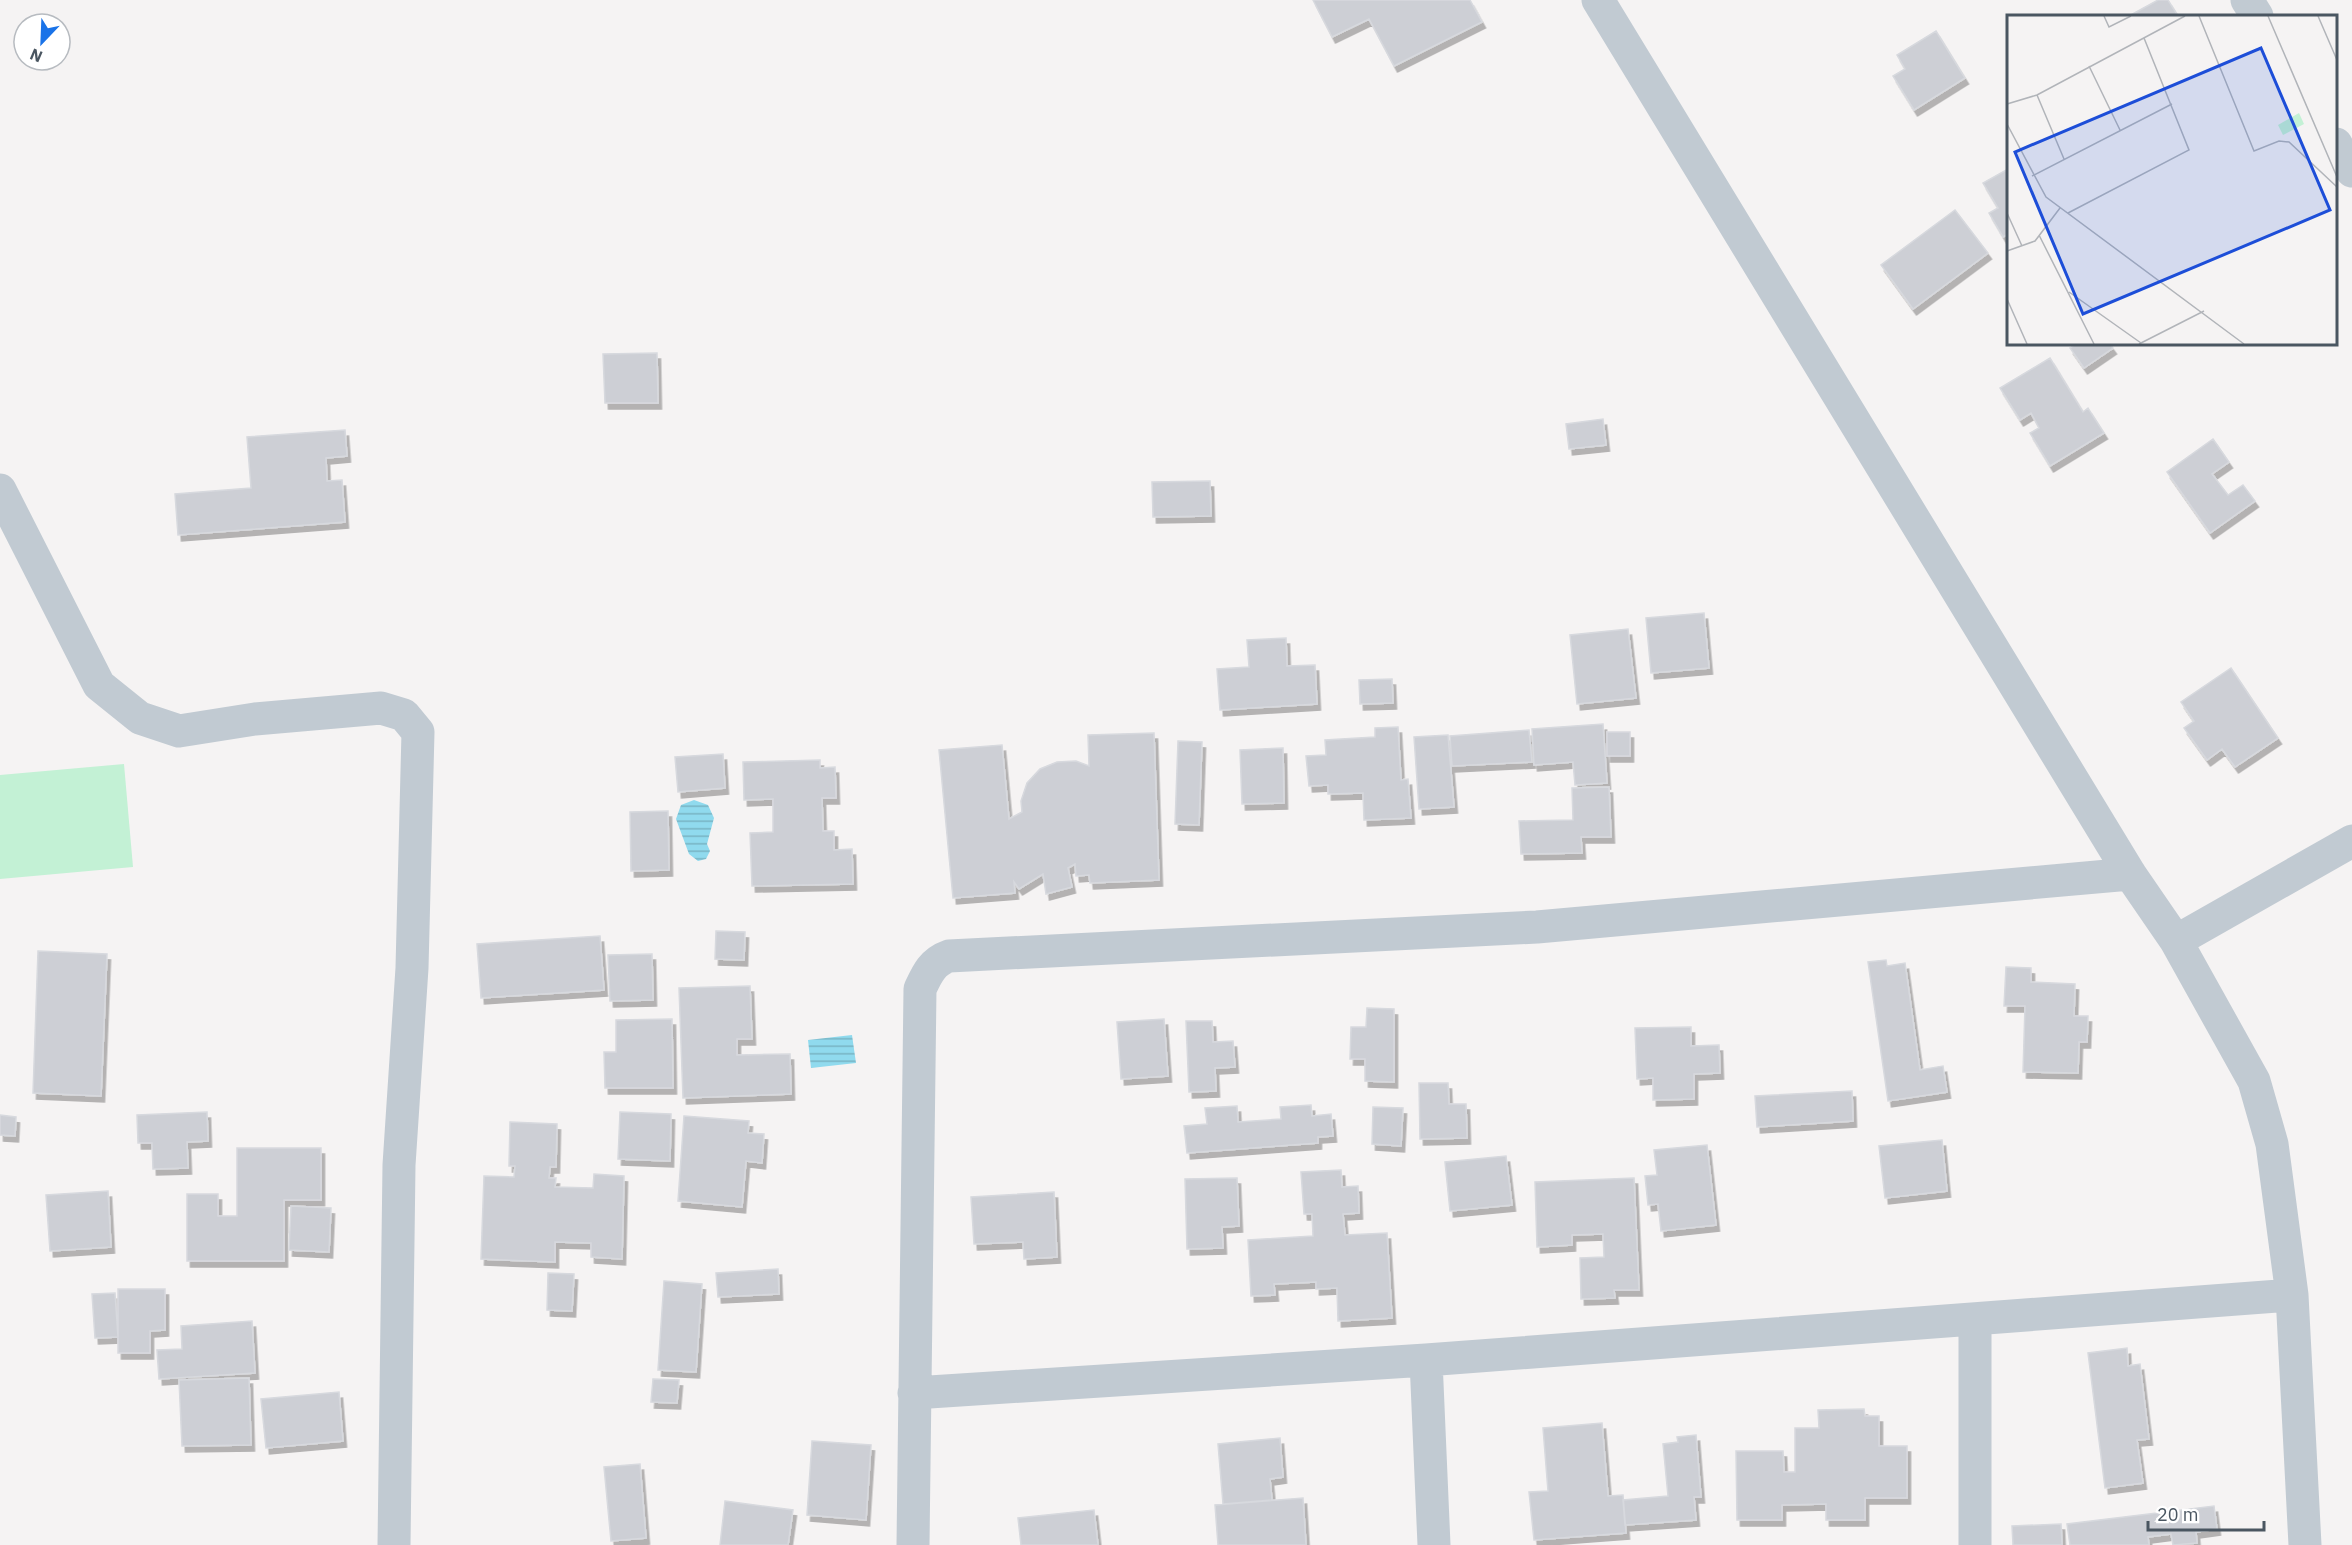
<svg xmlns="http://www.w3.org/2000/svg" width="2352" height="1545" font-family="'IBM Plex Sans',sans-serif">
<defs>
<pattern id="water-rules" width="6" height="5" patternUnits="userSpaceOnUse" patternTransform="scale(1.5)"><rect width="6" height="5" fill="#90daee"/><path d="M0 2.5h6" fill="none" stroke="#78b4c4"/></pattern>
<filter id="shadow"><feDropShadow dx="3.5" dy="6" stdDeviation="0" flood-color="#0004"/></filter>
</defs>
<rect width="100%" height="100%" fill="#f5f3f3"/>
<!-- pitch -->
<path fill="#c3f1d5" d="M124,764l9,103 -133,12v-104z"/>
<!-- water -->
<path fill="url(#water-rules)" d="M694,800l14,5 6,13 -7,26 3,7 -4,8 -8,2 -9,-7 -13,-35 5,-14z
M852,1035l4,28 -45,5 -3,-28z"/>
<!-- building -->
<path fill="#cdcfd5" stroke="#d7d9de" stroke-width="1.5" filter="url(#shadow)" d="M1313,0h157l12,22 -88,44 -25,-47 -37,18z
M2158,0h10l10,16h-49z
M1936,31l29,47 -51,32 -21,-34 12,-7 -8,-14z
M2008,169v65l-5,3 -14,-24 9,-5 -15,-25z
M1955,210l33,43 -75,56 -32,-44z
M2076,344h34l3,4 -29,20 -14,-20z
M657,353l1,50h-53l-2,-49z
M2050,358l33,54 5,-4 16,25 -54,33 -20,-33 9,-5 -8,-15 -11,7 -20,-32z
M1603,419l3,26 -37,4 -3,-25z
M345,430l2,26 -21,2 1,23 15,-1 3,42 -167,13 -3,-41 76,-6 -4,-51z
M2213,439l16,23 -17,12 16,21 15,-10 12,16 -45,32 -43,-61z
M1210,481l1,35 -58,1 -1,-35z
M1704,613l5,55 -58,5 -5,-55z
M1628,629l8,69 -59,6 -7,-69z
M1286,638l1,28 28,-1 2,39 -97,6 -3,-41 32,-2 -2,-27z
M2231,668l47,70 -43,29 -13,-18 -15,11 -23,-32 10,-7 -13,-19z
M1392,679l1,24 -33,1 -1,-24z
M1603,724l4,59 -32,2 -2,-23 -39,3 -2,-36z
M1398,727l3,53 7,-1 3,39 -47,2 -1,-27 -35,1v-9l-19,1 -3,-30 20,-1 -1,-15 50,-3v-9z
M1529,730l3,32 -80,4 -2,-30z
M1607,732h23v24h-23z
M1154,733l5,147 -69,3 -1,-8 -13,1 -1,-12 -7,4 4,19 -26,7 -3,-20 -24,15 -5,-7 1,11 -62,5 -14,-148 63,-5 7,74 13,-7 -1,-11 6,-18 13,-14 17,-7 19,-1 13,5 -1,-31z
M1448,735l6,72 -35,2 -5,-72z
M1178,741l24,1 -3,83 -24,-1z
M1283,748l1,55 -42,1 -2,-54z
M723,754l2,34 -47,4 -3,-35z
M820,760v8l15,-1 1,31h-14l1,33h11v19l18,-1 1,35 -101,2 -2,-53 23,-1v-33l-29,1 -1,-38z
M1609,787l2,50h-30l1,16 -61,1 -2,-33 54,-1 -1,-32z
M668,811l1,59 -38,1 -1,-59z
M716,931l29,1 -1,28 -29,-1z
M600,936l4,54 -123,8 -4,-54z
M38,951l69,3 -6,142 -68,-3z
M652,954l1,46 -43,1 -2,-46z
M1886,960l1,6 18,-3 15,107 23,-4 4,26 -59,9 -20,-139z
M2006,967l25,1v14l44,2 -1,32h14l-1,26h-8l-1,31 -55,-1 2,-66h-21z
M750,986l2,53h-15v16l53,-1 1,40 -108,4 -4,-110z
M1367,1008l27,1v73l-29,-1v-22h-15l1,-32h15z
M672,1019l1,69h-68l-1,-36h12v-32z
M1164,1019l4,57 -47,3 -4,-57z
M1186,1021h26l1,21 20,-1 2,26 -20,1 1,23 -27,1z
M1691,1027v19l28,-1 1,28 -26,1v25l-41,1v-22l-16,1 -2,-51z
M1419,1083h29l1,21h17l1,34 -47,1z
M1852,1091l1,30 -96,6 -2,-31z
M1311,1105l1,11 19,-2 2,22 -15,1v6l-131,10 -3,-27 23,-2 -2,-16 32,-2 1,16 43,-3 -1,-12z
M1373,1107l30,1 -2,38 -29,-2z
M207,1112l1,29 -21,1 1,26 -35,1 -1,-26h-14l-1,-28z
M620,1112l51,2 -1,47 -52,-2z
M0,1115l16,2 -1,19 -15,-1z
M684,1116l65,5 -1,12 16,1 -2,29 -16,-2 -4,46 -64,-6z
M510,1122l47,2 -1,43h-6l-1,11h7l-1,9 38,1 1,-14 30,2 -2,83 -31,-2v-14l-36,-1v20l-74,-3 3,-83 30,1 1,-11h-6z
M1942,1140l5,51 -62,7 -6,-52z
M1707,1145l9,80 -55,6 -3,-27 -10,1 -3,-29 12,-1 -3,-25z
M237,1148h84v52h-37v61h-97v-67h31v22h19z
M1506,1156l6,49 -62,6 -5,-49z
M1341,1170l1,17 16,-1 1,27 -16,1 2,21 42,-2 5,85 -54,3 -1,-33 -21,1v-7l-42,2 1,11 -24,1 -3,-56 65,-4 -1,-22h-8l-3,-42z
M1237,1178l2,48 -17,1 1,21 -36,1 -2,-70z
M1634,1178l5,112h-25l1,8 -34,1 -1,-41 24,-1 -1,-23 -31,1v10l-35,2 -2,-65z
M108,1191l3,56 -61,4 -4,-56z
M1054,1192l3,65 -33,2 -1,-17 -49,2 -3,-47z
M291,1206l40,2 -2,44 -40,-2z
M778,1269l1,25 -61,3 -2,-24z
M548,1273l26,1 -2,37 -25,-1z
M664,1281l38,3 -6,88 -38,-2z
M118,1289h47v41l-15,1v22h-32z
M115,1293l3,44 -23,1 -3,-44z
M252,1321l3,52 -96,6 -2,-29 25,-1 -1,-23z
M2127,1348l1,18 12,-2 9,75 -12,1 6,43 -38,5 -17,-135z
M249,1378l2,67 -69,1 -3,-66z
M653,1379l26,1 -2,23 -26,-1z
M339,1392l4,49 -77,7 -5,-49z
M1864,1409l1,7h14v30h28v52h-42v22h-39v-16l-44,1v15h-45l-1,-69h47l1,21h11v-44h24l-1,-18z
M1602,1423l6,73 15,-1 3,38 -92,7 -5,-48 19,-1 -5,-63z
M1696,1435l5,62h-7l2,23 -71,5 -2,-25 45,-4 -5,-52 15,-2 -1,-5z
M1280,1438l3,39 -13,2 2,21 -49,4 -5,-60z
M812,1441l59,4 -5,75 -59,-5z
M640,1464l6,74 -35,3 -7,-74z
M1303,1498l3,47h-88l-3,-40z
M725,1501l68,9 -5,35h-68z
M2214,1506l3,23 -21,3 1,11 -24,2 -2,-11 -23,3 1,8h-79l-3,-21z
M1094,1510l4,35h-77l-3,-27z
M2061,1524l1,21h-49l-1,-19z"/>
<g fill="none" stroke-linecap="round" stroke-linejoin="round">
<!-- minor -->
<path stroke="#c1cad2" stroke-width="33" d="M1598,0l532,874 46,67 78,140 18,63 20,151 13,250
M2247,0l10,16
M2336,144l16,27
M0,490l99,195 41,33 39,13 76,-12 126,-11 23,7 14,17 -6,236 -13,197 -5,380
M2176,941l176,-100
M1426,1360l8,185
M914,1393l512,-33 866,-65
M913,1545l7,-556c7,-15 12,-27 29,-33l588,-29 593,-53
M1975,1545v-225"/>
</g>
<!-- overview -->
<g transform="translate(2007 15)">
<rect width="330" height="330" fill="#f5f3f3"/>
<path d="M292,98l5,11 -21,11 -5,-10z" fill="#c3f1d5"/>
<path fill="none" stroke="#b1b4b9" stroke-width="1.5" d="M97,1l5,11 22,-11M192,1l55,135 25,-10 10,1 48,45M261,1l69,161M311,1l19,44M82,51l31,64M30,80l27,64M0,89l30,-9 148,-79M0,109l39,73 198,147M25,161l140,-72M0,198l15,33M61,198l121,-63 -45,-112M32,220l55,109M0,236l28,-10 25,-33M62,277l72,51M0,284l20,45M132,329l65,-33"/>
<path fill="#1d4ed8" fill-opacity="0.15" stroke="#1d4ed8" stroke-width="3" d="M254,33l69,162 -247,104 -68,-162z"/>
<rect width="330" height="330" fill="none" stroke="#4a5661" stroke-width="3"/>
</g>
<!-- north arrow -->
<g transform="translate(42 42) rotate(203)"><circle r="28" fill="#ffffff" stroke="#b7bbc0" stroke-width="1.5"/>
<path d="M0-4.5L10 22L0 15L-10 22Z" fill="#1a73e8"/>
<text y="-9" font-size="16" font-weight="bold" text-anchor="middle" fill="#4a5661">N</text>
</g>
<!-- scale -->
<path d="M2148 1521v9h116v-9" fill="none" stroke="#4a5661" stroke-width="3"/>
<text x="2157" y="1521" font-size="18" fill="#4a5661" stroke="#ffffff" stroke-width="4.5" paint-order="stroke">20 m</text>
</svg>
